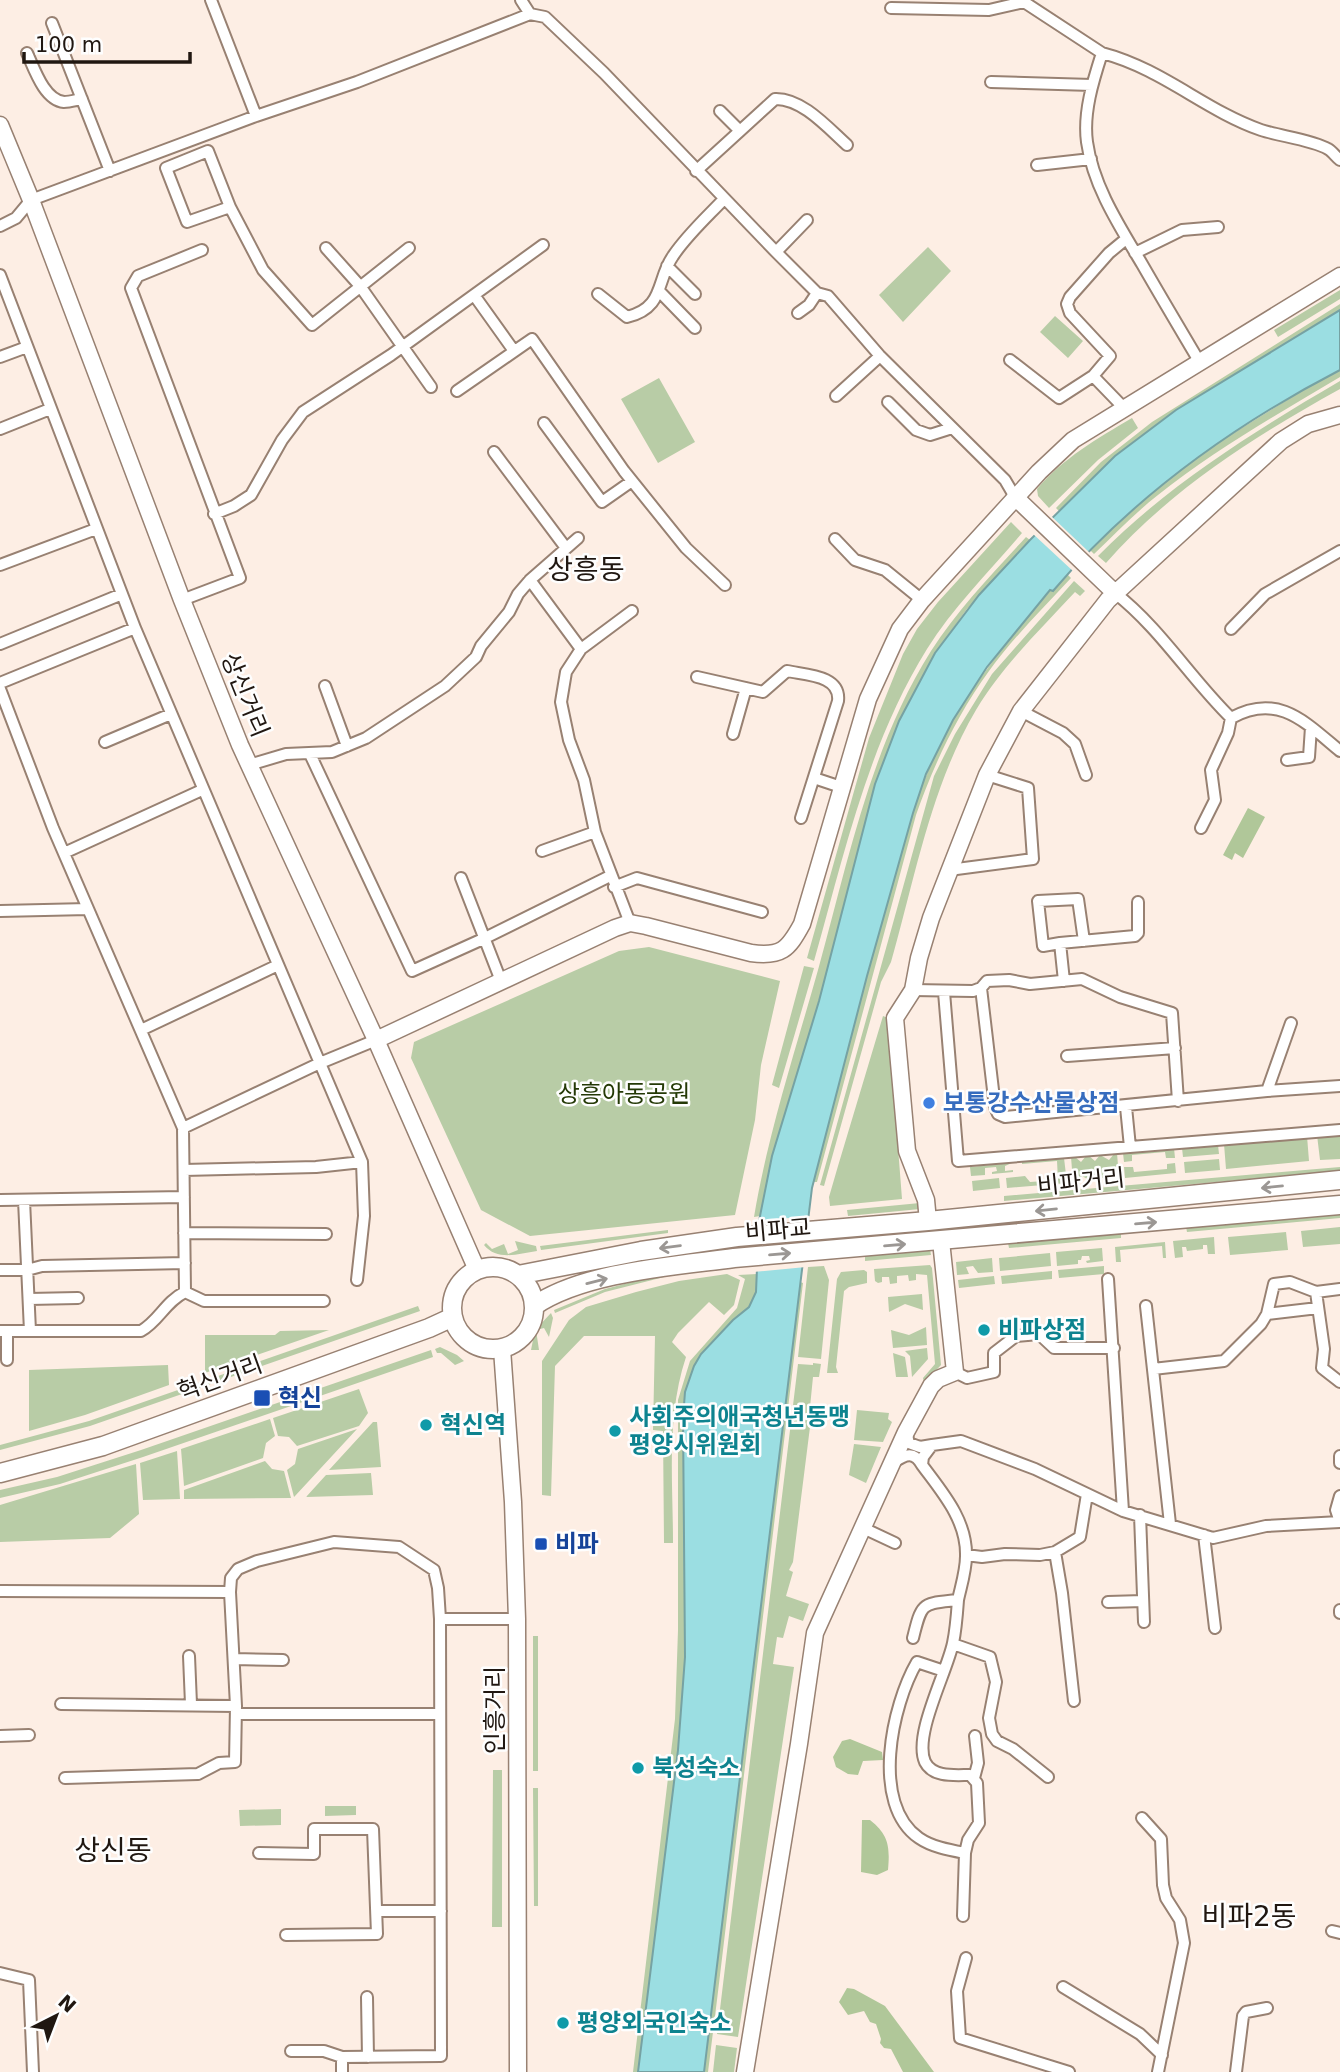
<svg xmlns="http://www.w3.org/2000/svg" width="1340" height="2072" font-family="'DejaVu Sans','Noto Sans KR',sans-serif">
<rect width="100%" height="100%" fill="#fdeee4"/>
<!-- green -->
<path fill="#b8cca6" d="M928,247l23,24 -48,51 -24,-27z
M1340,290v9l-62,38 -4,-7z
M1340,304v6l-164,100 -61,46 -56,55 -3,-3 45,-46 51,-40z
M1055,316l28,25 -15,17 -28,-26z
M1340,370v7c-62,37 -126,73 -182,118 -23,18 -43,39 -64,59l-4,-4 71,-67 50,-36 102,-63z
M659,378l36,64 -37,21 -37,-64z
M1340,381v8c-85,47 -170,101 -234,174l-8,-7c71,-72 155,-124 242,-175z
M1132,418l6,10 -40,32 -49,48 -11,-12 -1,-7c25,-30 61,-51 95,-71z
M1011,522l11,11c-32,38 -69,74 -95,116 -59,95 -83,206 -113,312l-7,-3 62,-220 34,-84 14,-25 21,-27z
M1026,537l4,3 -63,69 -32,44 -18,33 -42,98 -56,217 -47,155 -12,60 -6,1c14,-84 41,-165 64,-247 30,-108 52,-222 113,-319 27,-42 62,-78 95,-114z
M1067,574l4,4c-28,30 -58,60 -82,93 -32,44 -55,93 -73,144l-99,367h-4c22,-89 46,-178 71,-266 16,-58 29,-118 56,-171 29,-58 69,-106 111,-155l2,1z
M1074,581l11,10 -5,5 -5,-4c-35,38 -73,74 -99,118 -45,76 -61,168 -85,252l-10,20 -57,204 -4,-1 114,-409 21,-42 37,-60z
M649,947l131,34 -19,84 -6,55 -20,95 -205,21 -49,-26 -70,-152 3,-16 205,-91z
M804,966l10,2 -35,120 -7,-3z
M883,1016l5,2 14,181 -72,7 -1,-9 9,-31z
M1340,1134v25l-20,1 -3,-25z
M1307,1136l2,25 -83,8 -2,-25z
M1218,1145l1,9 -36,3 -1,-9z
M1174,1148l1,10h-9l-1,-6 -33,3v6l-8,1 -1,-9z
M1117,1153l2,25 -9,-4 -5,5 -9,-4 -5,6 -9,-5 -5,6h-4l-2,-25h4l6,5 5,-6h3l6,5 5,-6 9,5 5,-6z
M1064,1158l3,25 -60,5 -1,-10 19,-2 5,6 28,-2 -1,-19 -35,3v-3z
M1219,1159l1,11 -35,3 -1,-11z
M1012,1163l-7,3v5l8,-1v2l-21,2v-2l5,-1 -1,-4 -11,1v7l-14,1 -1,-9z
M1175,1163l1,10 -51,5 -1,-11h9l1,5 33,-3v-5z
M1340,1167v4l-336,30v-5z
M999,1178l1,10 -27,3 -1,-10z
M920,1203v6l-72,7 -1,-6z
M1340,1213v5l-153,14 -1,-5z
M1340,1227v17l-37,3 -2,-16z
M668,1230v3l-127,17 -1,-4z
M1121,1232v6l-112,10 -1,-5z
M1286,1232l2,18 -58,5 -2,-18z
M1214,1237l1,17h-7l-1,-9h-4v4l-16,2 -1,-4h-4l1,10 -8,1 -2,-17z
M515,1241l21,5 1,5c-19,3 -40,10 -53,-6l2,-2 6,6 12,-5 4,10 10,-4z
M1165,1242l1,16h-3l-1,-12 -42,4 1,12h-5l-1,-15z
M1102,1248l1,13 -16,2 -1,-2 4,-1 -1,-4h-7l-1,4h-3v4l-21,2 -1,-14z
M930,1249l1,6 -66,6v-6z
M1050,1253l1,13 -51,5 -1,-13z
M992,1258l1,14 -15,1 -5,-7 -7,1 3,7 -12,1 -1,-13z
M930,1265l2,3 9,97 -17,18 -1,-5 12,-14 -8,-89 -11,-1v6l-7,1 -1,-6 -11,1v7l-7,1 -1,-7h-7v5l-4,1 -3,-2 -1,-12z
M824,1266l5,14 -8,79 -23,-2 10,-90z
M1104,1266v8l-45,4 -1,-8z
M864,1270l3,2v11l-18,4 -5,4 -8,76 2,6h-11l10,-94 4,-7z
M675,1271l1,3 -71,18 -50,21 -1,-3 51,-21z
M1052,1271v8l-50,5 -1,-8z
M727,1274l13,6 -6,25 -10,10 -15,-13 -31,31 -6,9 14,15c-20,60 -13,124 -13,186h-9l-1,-112 -10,-1 2,-94h-71l-29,30 -4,130 -9,-1v-134l27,-41 17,-13 50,-15 43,-11z
M757,1274l-1,18 -7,15 -16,13 -32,34 -7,12 -9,26 -2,26 2,239 -7,93 -40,322h-5l42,-353 3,-89v-230l12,-39 47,-53 8,-29 -7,-4z
M994,1276l1,8 -36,4 -1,-8z
M800,1282l3,1 -86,717 -9,72h-4z
M922,1294l1,16 -18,-6 -16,8 -1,-15z
M418,1306l2,5 -330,115 -90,24v-5l89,-24z
M551,1313l2,5 -4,19 -5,-9 -8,2 3,20h-8l4,-20z
M926,1327l1,18 -34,3 -2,-18 18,5z
M329,1330l-124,43v-38h70l5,-4z
M440,1347l17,8 7,6 -9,4 -14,-12h-4l-2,-4z
M927,1348l1,11 -16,18 -2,-21 -5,-5z
M431,1350l2,7 -290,100 -83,27 -60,14v-8l57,-13 84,-27z
M893,1353l12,4 3,20h-12z
M813,1363l8,1 -2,13h-6l-5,50h2l-17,135 -4,8 4,2 -7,24 23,8 -6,17 -14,-5 -6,22 -6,-1 -4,27 21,3 -56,370 -21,-3 81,-670 15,1z
M168,1365l1,20 -84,30 -56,16v-61z
M359,1389l9,24 -9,13 -62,20 -8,-9 -11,-1 -5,-18z
M857,1410l32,3 -1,6 4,3 -9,20 -29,-2z
M270,1419l5,17 -9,7 -3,15 -79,28 -3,-37z
M373,1422h4l4,45 -52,3z
M357,1429l-62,67 -1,1 -7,-27 8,-6 3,-15z
M854,1444l27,3 -15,36 -17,-8z
M177,1451l3,48 -37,1 -3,-37z
M265,1461l7,8 12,2 7,27 -107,1v-9z
M136,1464l3,50 -29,24 -110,4v-37z
M371,1473l2,22 -67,2 20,-22z
M533,1636h5v135h-5z
M493,1770h9v157h-10z
M533,1788h5v118h-4z
M325,1806h31v9l-31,1z
M281,1809v16l-41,1 -1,-16z
M716,2045l21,3 -3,24h-21z"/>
<!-- forest -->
<path fill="#b0c799" d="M1248,808l17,9 -22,41 -8,-5 -3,7 -9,-5z
M850,1739l32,13 1,8 -20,1 -5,14 -10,-1 -12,-7 -3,-10 9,-16z
M862,1820h8c19,15 20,27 18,50l-11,5 -16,-3z
M847,1988l7,1 31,17 49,66h-31l-12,-23 -7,-1 -4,-5 1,-4 -5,-15 -6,-2 -6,-11 -16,4 -9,-13z"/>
<!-- water -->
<path fill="#9bdee2" stroke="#76a2a3" stroke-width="2" d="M1340,310v60c-108,56 -208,128 -287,221l-3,-1 -63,77 -34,53 -27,54 -13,39 -46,163 -55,212 -108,884h-66l40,-322 7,-93 -2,-239 2,-26 9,-26 7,-12 32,-34 16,-13 7,-15 3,-71 13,-65 47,-155 56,-217 24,-63 36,-68 44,-58 51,-55 85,-84 61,-46z"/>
<!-- pier -->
<path fill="#fdeee4" d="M1050,515l41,39 -17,18 -42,-39z
M811,1216l-5,51 -53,5 2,-51z"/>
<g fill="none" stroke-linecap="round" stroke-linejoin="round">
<defs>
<path id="street" d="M211,0l45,116
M521,0l9,14
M1021,0l81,53c-9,28 -19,60 -15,89 6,44 33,85 55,122 19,33 38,65 57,97
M891,8l98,2 35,-8
M52,23l58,148
M27,53c7,15 17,47 37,49 6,0 12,-2 18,-3
M1102,53c61,16 102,57 159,77 18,6 52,10 67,19 4,2 8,8 12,11
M991,82l101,3
M720,111l20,20
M1037,165l54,-6
M696,171l79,-72c27,-1 53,29 72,46
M230,207l-43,15 -21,-54 42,-17 22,56 33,63 49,55 97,-77
M0,226l16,-8 15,-18 225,-84 101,-34 173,-68 15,3 59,56 172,179 41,41 11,3 52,60 125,124 10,17
M326,248l34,38 71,101
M776,252l31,-32
M1135,253l47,-23 36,-3
M667,266l28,28
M0,275l135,353 227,534 2,54 -7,64
M660,292l35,36
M598,294l29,23c38,-9 29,-37 46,-61 14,-21 34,-39 51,-57
M474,295l40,56
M798,313l11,-8 8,-12
M0,357l27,-10
M1010,360l49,38 34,-22 17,-20 -40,-43 -3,-9 3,-7 39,-44 17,-14
M1093,376l30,31
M457,391l75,-52 92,132 62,77 39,37
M836,396l44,-40
M888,402l28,28 14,5 22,-7
M544,423l58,79 30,-21
M0,429l50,-20
M494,452l72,96
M214,514l20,-8 17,-11 31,-55 21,-28 88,-57 152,-110
M835,539l20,21 30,10 37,30
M0,565l96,-36
M530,580l51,69
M1115,593c45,35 76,86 116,125 47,-26 74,4 109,33
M182,600l58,-22 -109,-290 7,-12 64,-26
M1231,629l34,-35 75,-43
M0,644l122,-50
M697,677l66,15 24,-21c19,4 54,4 51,30l-37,117
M0,683l135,-55
M325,686l22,60
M0,689l53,139 130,300 2,164c-20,10 -26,29 -44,39h-141
M1021,711l42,22 12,11 11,31
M733,734l13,-46
M105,742l66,-28
M310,754l102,217 71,-32 127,-63
M1287,760l22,-3 2,-30
M249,765l37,-11 46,-2 34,-14 79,-52 31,-29 5,-11 28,-34 9,-18 12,-14 48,-42
M814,778l27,9
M1201,828l14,-28 -4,-30 17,-37 3,-15
M542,851l53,-19
M64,853l138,-63
M949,870l84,-11 -5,-71 -41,-13
M461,878l40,103
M614,887l23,-9 125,34
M0,911l88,-2
M630,923l-35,-91 -11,-52 -15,-40 -8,-38 5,-30 15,-23 51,-38
M1060,943l-17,3 -5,-45 40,-2 6,42
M1064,981l-4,-38 75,-7 3,-3v-31
M981,988l14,119 3,7 7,3 262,-26 73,-5
M913,990l60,1 8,-3 6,-7 22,-1 21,4 52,-5 38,18 52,16 6,88
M944,992l14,169 382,-31
M141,1030l137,-65
M1067,1056l108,-8
M1267,1091l24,-68
M1126,1107l4,40
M183,1128l137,-65 56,-23
M184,1170l132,-3 46,-5
M0,1200l184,-3
M24,1200l6,131
M184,1233l142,1
M0,1270h27l15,-4 143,-3
M1108,1279l15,232
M185,1292l19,9h120
M1316,1292l24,-3
M29,1299l49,-1
M1146,1306l24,218
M1267,1314l51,-6
M7,1331v29
M1153,1369l71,-8 37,-37 6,-10 7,-30 16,-2 26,10 8,57 -2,19 18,14
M955,1372l12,6 27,-6v-19l22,-17 23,-2 15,14h60
M906,1432l3,11 11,4 12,-2
M1340,1456v7
M894,1462c12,-8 20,-11 28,3
M1340,1496l-4,14 4,12
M1140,1515l4,107
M863,1528l32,15
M1204,1535l11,93
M1055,1552l7,41 12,108
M966,1555l16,2 23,-3 35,1 15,-3 25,-15 7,-43
M0,1591l230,1 1,-14 7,-9 19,-8 77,-19 65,5 35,23 4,18 2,31 1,437 -99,1v15
M958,1600c-1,14 -2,29 -5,43 -6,29 -40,92 -28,119 8,16 31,13 45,13l7,8 2,40 -11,17 -3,13 -2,63
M1108,1602l35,-1
M1340,1610v3
M440,1619h77
M913,1638c9,-37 9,-34 45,-38 3,-14 8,-29 8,-44 1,-36 -24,-64 -44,-91l1,-8 9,-12 29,-4 74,28 88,42 90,27 53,-12 74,-4
M953,1644l37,13 6,25 -7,36 3,16 5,7 16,8 35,28
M189,1656l2,48
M234,1659l49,1
M944,1671l-27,-9c-25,43 -47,142 2,176 13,9 30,12 46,15
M61,1704l175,2
M236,1714h204
M0,1736l29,-1
M65,1778l133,-4 21,-11 16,-1 1,-56 -6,-114
M974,1778l4,-15 -3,-27
M1142,1818l19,21 2,46 3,13 14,22 4,23 -26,129
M259,1853l55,1v-25h59l4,105 -91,1
M377,1911h64
M1332,1931l8,2
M966,1958l-9,33 3,47 109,34
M0,1973l29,7 4,92
M1063,1987l77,47 22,21
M367,1997l1,60
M291,2051h33l18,6
M1236,2072l7,-56 3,-4 21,-4"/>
<path id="secondary" d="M0,125l31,75 151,400 58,145 136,295 101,230
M1015,497l100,96
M376,1040l239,-112 15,-5 16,3 105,27c30,4 37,-3 51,-29l66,-225 32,-70 22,-29 117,-128 34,-32 267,-164
M928,1221l-2,-21 -19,-49 -12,-133 18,-28 6,-32 12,-40 56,-143 34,-64 87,-111 173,-159 27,-17 32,-9
M502,1349l11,153 4,117 1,453
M745,2072l54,-328 16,-111 91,-201 25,-46 7,-7 17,-7 -14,-131"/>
<path id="primary" d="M452 1308a41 41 0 1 1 82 0a41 41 0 1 1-82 0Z
M518,1275l123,-24 96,-14 191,-16 412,-41
M534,1306c49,-34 141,-40 200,-48l606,-53
M0,1473l103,-27 326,-118 24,-11"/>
</defs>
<!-- street casing -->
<use href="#street" stroke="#988172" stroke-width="14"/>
<!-- secondary casing -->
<use href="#secondary" stroke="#988172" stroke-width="19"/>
<!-- primary casing -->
<use href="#primary" stroke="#988172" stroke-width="21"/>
<!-- street -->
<use href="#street" stroke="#fff" stroke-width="10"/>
<!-- secondary -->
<use href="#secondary" stroke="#fff" stroke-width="16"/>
<!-- primary -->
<use href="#primary" stroke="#fff" stroke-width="18"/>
</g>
<!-- one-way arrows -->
<defs><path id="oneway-shaft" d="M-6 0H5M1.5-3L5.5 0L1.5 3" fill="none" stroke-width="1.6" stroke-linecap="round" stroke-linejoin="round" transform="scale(1.75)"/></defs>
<g stroke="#9b9794">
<use href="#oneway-shaft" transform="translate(1272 1187) rotate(174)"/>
<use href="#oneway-shaft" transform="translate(1046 1210) rotate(174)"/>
<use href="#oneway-shaft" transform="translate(1146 1223) rotate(-5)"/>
<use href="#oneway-shaft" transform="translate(895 1245) rotate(-5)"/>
<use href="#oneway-shaft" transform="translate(670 1247) rotate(173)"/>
<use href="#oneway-shaft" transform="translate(780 1254) rotate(-5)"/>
<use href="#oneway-shaft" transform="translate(597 1281) rotate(-14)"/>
</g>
<!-- markers -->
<circle fill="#3f7fe0" stroke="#fefefe" stroke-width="2.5" cx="929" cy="1103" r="7"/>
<g fill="#0f9aa8" stroke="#fefefe" stroke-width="2.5">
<circle cx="984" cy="1330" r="7"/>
<circle cx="426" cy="1425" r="7"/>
<circle cx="615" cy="1431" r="7"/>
<circle cx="638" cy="1768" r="7"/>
<circle cx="563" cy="2023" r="7"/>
</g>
<g fill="#1a4fb4" stroke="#fefefe" stroke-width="2.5">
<rect x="253" y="1389" width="18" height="18" rx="3.5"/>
<rect x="534" y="1537" width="14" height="14" rx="3.5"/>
</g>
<g text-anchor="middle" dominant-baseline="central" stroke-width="5" stroke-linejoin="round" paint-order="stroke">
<!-- street labels -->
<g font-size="24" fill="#201711" stroke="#fefefe">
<text transform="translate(245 695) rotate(68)">상신거리</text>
<text transform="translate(1081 1182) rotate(-6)">비파거리</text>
<text transform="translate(778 1230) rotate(-5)">비파교</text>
<text transform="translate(220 1378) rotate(-20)">혁신거리</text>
<text transform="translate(495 1710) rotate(-90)">인흥거리</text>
</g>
<!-- park labels -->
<g font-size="24" fill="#243906" stroke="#fefefe">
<text x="624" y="1094">상흥아동공원</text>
</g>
<!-- shop labels -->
<g font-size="24" font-weight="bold" fill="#366cbe" stroke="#fefefe" text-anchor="start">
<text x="943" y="1103">보통강수산물상점</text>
</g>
<!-- culture labels -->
<g font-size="24" font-weight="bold" fill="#0d838f" stroke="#fefefe" text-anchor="start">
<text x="998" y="1330">비파상점</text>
<text x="629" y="1417">사회주의애국청년동맹<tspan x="629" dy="28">평양시위원회</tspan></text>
<text x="440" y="1425">혁신역</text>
<text x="652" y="1768">북성숙소</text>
<text x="577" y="2023">평양외국인숙소</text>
</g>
<!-- transit labels -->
<g font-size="24" font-weight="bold" fill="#164399" stroke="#fefefe" text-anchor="start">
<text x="278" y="1398">혁신</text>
<text x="555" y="1544">비파</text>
</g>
<!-- quarter labels -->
<g font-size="28" fill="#201711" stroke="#fefefe">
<text x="586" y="569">상흥동</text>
<text x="113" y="1850">상신동</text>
<text x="1249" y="1916">비파2동</text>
</g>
</g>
<!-- north arrow -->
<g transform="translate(56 2016) rotate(42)" stroke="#fefefe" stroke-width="5" paint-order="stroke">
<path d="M0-5L12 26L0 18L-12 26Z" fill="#201711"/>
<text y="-10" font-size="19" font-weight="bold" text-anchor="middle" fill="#201711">N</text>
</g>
<!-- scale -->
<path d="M24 52v10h166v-10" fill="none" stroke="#201711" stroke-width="3.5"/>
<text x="35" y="52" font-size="21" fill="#201711" stroke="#fefefe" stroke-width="5" paint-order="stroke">100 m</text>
</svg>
